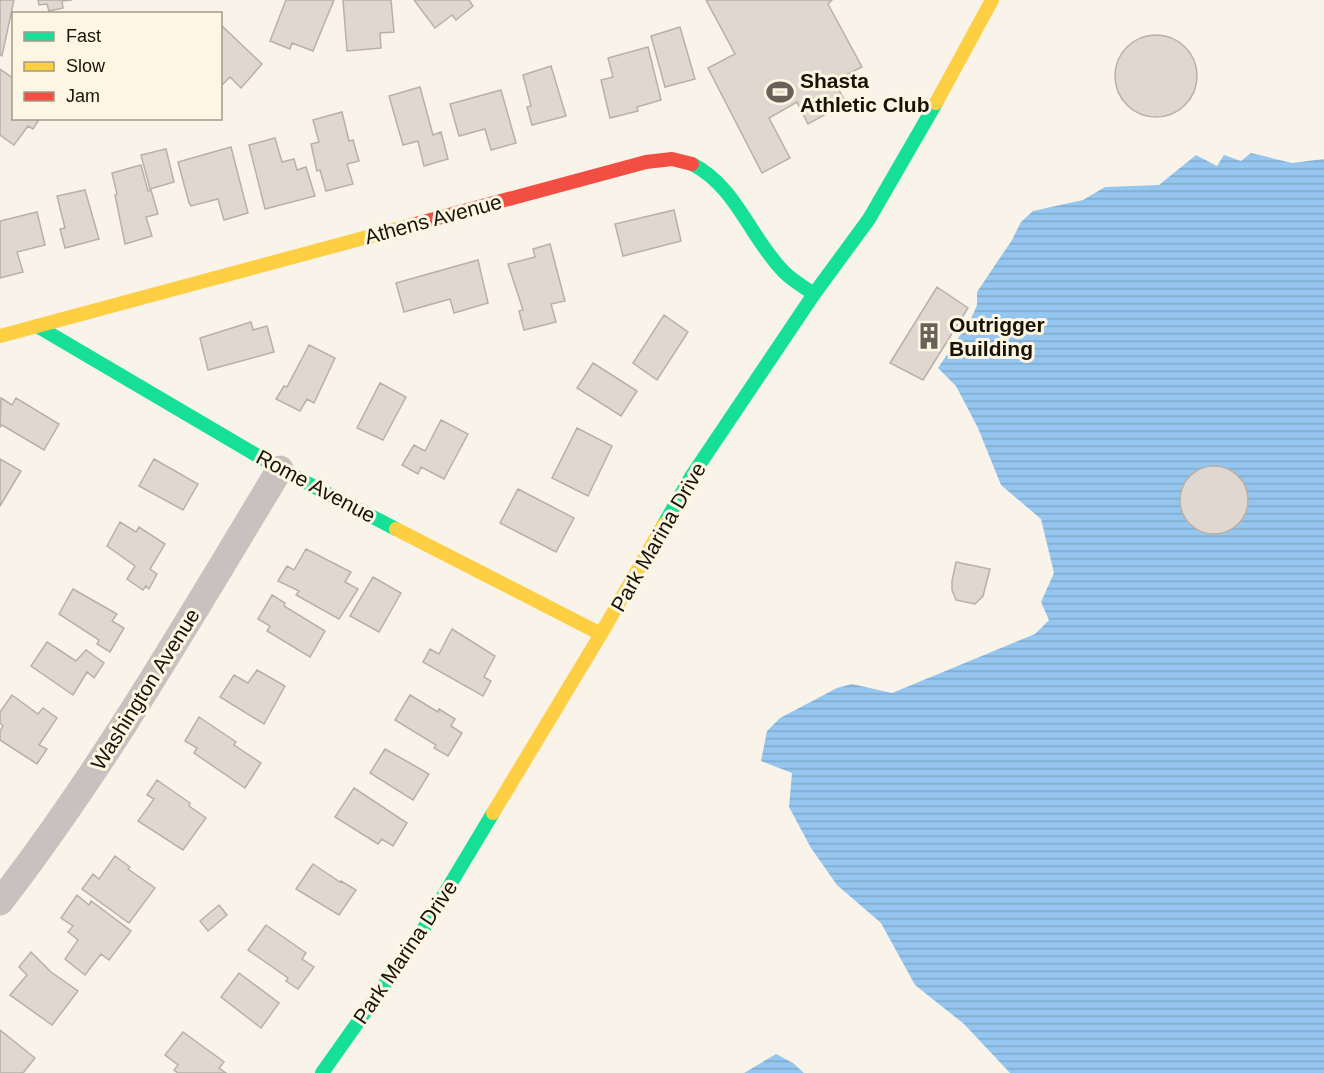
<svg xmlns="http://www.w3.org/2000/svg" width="1324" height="1073" font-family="Helvetica,sans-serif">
<defs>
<pattern id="water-rules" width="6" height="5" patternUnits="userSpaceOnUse" patternTransform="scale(1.5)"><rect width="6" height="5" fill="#95c6ef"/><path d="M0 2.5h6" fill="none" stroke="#80a9cb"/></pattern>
</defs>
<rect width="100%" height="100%" fill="#f9f3e9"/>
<!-- water -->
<path fill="url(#water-rules)" d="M1251,153l41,10 32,-4v914h-314l-46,-49 -49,-39 -34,-62 -44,-38 -26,-37 -22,-41 3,-34 -31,-12 6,-30 13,-13 57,-30 15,-4 40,9 143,-59 14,-14 -8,-18 13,-29 -13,-54 -40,-34 -23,-57 -22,-42 -18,-18 33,-49 6,-14v-13l35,-52 9,-18 12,-11 50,-11 22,-13 54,-2 37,-30 21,11 7,-11 17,6z
M776,1054l17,9 11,10h-60z"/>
<!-- building -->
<path fill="#e0d7d0" stroke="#b9b0a9" stroke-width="1.5" d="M0,0h14l-12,56 -2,-1z
M38,0h34l-10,1 1,7 -14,3 -2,-7 -8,1z
M286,0h48l-21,51 -21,-8 -2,6 -20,-8z
M343,0h48l3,32 -14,1 1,15 -34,3z
M414,0h55l4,6 -17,14 -4,-5 -17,13z
M706,0h126l-4,4 34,63 -28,14 12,22 -38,21 -11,-22 -28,16 21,40 -28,15 -54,-105 27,-14z
M220,24l42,40 -21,24 -11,-11 -10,10z
M680,27l15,52 -30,8 -14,-51z
M1115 76a41 41 0 1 1 82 0a41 41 0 1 1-82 0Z
M648,47l13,53 -24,7 1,4 -28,7 -9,-38 12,-3 -5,-19z
M551,66l15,50 -34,9 -5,-18 4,-1 -8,-31z
M0,69l14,10v39h26l-7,11 -5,-3 -14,19 -14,-10z
M420,87l13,48 8,-3 7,27 -24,7 -6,-25 -15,4 -14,-49z
M501,90l15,53 -25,7 -6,-21 -26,7 -9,-32z
M342,112l7,29 4,-1 6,21 -12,3 6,20 -27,7 -6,-21 -3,1 -6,-27 8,-2 -6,-22z
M275,138l7,24 12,-3 3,11 9,-3 9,29 -50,13 -16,-64z
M231,147l17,66 -24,7 -6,-21 -27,7 -2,-3 -11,-41z
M166,149l8,33 -24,7 -9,-34z
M141,165l7,26 3,-1 7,24 -12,3 6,19 -27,8 -10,-49 2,-1 -5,-21z
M85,190l14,49 -34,9 -5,-19 5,-1 -8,-32z
M674,210l7,31 -58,15 -8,-32z
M37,212l8,33 -28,7 6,20 -23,6v-57z
M550,244l15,57 -14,3 5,18 -32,8 -5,-19 4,-1 -15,-46 27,-7 -2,-8z
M478,260l10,43 -34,10 -4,-14 -46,13 -8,-29z
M937,287l31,21 -45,72 -33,-17z
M664,315l24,17 -31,48 -24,-17z
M251,322l2,8 14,-4 7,26 -66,18 -8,-32z
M309,345l26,13 -21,45 -7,-4 -7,12 -24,-12 8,-13 3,1z
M593,363l44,28 -16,25 -44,-28z
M380,383l26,14 -23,43 -26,-12z
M1,398l11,7 4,-7 43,26 -15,26 -42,-25 -2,2z
M441,420l27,14 -24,45 -23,-12 -3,7 -16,-9 12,-20 11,6z
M577,428l35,18 -24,50 -36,-18z
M0,459l21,12 -21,35z
M154,459l44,25 -15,26 -44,-24z
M1180 500a34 34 0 1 1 68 0a34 34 0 1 1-68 0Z
M518,489l56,29 -18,34 -56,-29z
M120,522l16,10 3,-5 26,17 -15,25 7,5 -8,15 -3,-3 -3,4 -16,-11 8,-13 -28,-20z
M306,549l45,23 -6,10 13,7 -19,30 -43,-24 3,-4 -21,-10 9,-15 7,4z
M956,562l34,7 -7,27 -8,8 -19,-4 -4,-10v-9z
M373,577l28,16 -22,39 -29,-16z
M73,589l44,25 -5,7 12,7 -14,24 -13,-8 2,-4 -40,-26z
M272,595l13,8 -1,3 41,25 -15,26 -43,-26 3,-5 -12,-7z
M452,629l43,27 -11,21 7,4 -8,15 -60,-34 7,-13 9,5z
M47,642l29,19 10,-11 18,13 -10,15 -7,-6 -14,23 -42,-29z
M257,670l28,16 -21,38 -44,-27 14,-22 14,8z
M12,695l26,19 5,-6 14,10 -18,27 8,4 -10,15 -37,-24v-9l3,-5 -3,-3v-11z
M410,695l28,17 1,-3 16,10 -4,7 11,7 -14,23 -14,-8 2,-3 -41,-25z
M199,717l37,25 -2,3 27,18 -16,25 -51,-35 3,-5 -12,-7z
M385,749l44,25 -16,26 -43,-27z
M157,780l33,23 -1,3 17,12 -23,32 -45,-29 16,-22 -7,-4z
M354,788l53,35 -14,23 -11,-7 -4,5 -43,-27z
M115,856l15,11 -2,2 27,19 -26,35 -47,-34 11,-15 6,5z
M313,864l27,18 1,-1 15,9 -17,25 -43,-26z
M77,895l12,10 2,-4 40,30 -22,29 -8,-6 -16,21 -20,-16 13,-19 -10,-8 5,-6 -12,-8z
M219,905l8,10 -19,16 -8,-10z
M266,925l40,28 -4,6 12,8 -16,22 -12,-8 2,-3 -40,-28z
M31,952l20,20 27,19 -26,34 -42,-30 17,-20 -8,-8z
M239,973l40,30 -18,25 -40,-31z
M0,1030l35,28 -12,15h-23z
M183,1032l41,30 -5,6 7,5h-48l-4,-3 4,-5 -13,-10z"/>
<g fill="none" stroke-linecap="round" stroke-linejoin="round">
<!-- street -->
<path stroke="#c7c2c0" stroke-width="27" d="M0,902c105,-136 191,-286 280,-433"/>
<!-- fast -->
<path stroke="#16e098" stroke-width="14" d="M692,164c44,22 59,75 92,108 9,9 20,15 30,22
M37,326l243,143 116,60
M664,524l27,-47 123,-183 55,-75 67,-116
M322,1073l99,-140 72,-120"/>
<!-- slow -->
<path stroke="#ffcf43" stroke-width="14" d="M936,103l56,-103
M0,336l412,-111
M396,529l205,105
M493,813l108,-179 63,-110"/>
<!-- jam -->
<path stroke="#f24e42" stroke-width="14" d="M412,225l234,-63 26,-3 20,5"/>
</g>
<!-- icons -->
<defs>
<symbol id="stadium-bare" viewBox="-9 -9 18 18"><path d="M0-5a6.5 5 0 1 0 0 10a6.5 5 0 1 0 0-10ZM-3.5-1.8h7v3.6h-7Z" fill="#676157" stroke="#fff5e3" stroke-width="2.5" paint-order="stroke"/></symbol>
<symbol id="building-bare" viewBox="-9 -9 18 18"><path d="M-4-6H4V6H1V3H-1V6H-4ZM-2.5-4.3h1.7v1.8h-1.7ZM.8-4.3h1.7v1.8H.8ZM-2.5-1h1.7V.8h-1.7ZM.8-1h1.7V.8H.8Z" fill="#676157" stroke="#fff5e3" stroke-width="2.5" paint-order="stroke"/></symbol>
</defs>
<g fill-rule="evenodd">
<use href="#stadium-bare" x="761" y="73" width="38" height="38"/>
<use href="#building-bare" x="910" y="317" width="38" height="38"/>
</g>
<g text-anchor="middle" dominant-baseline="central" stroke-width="6" stroke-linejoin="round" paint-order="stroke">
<!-- poi labels -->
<g font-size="21" font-weight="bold" fill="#181308" stroke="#fff5e3" text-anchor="start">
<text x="800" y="80">Shasta<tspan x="800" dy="24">Athletic Club</tspan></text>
<text x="949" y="324">Outrigger<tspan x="949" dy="24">Building</tspan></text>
</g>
<!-- street labels -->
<g font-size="21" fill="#181308" stroke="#fff5e3">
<text transform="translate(433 219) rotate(-15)">Athens Avenue</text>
<text transform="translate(316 486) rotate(28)">Rome Avenue</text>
<text transform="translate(658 537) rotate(-60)">Park Marina Drive</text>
<text transform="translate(145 689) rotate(-58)">Washington Avenue</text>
<text transform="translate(405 952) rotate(-56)">Park Marina Drive</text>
</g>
</g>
<!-- legend -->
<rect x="12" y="12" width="210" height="108" fill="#fff5e3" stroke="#a39b8b" stroke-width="1.5"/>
<rect x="24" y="32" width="30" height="9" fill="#16e098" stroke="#a39b8b" stroke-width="1.5"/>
<text x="66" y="42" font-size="18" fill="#181308">Fast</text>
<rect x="24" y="62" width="30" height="9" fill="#ffcf43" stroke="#a39b8b" stroke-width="1.5"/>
<text x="66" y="72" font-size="18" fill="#181308">Slow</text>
<rect x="24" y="92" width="30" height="9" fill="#f24e42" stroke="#a39b8b" stroke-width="1.5"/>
<text x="66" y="102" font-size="18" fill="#181308">Jam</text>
</svg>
